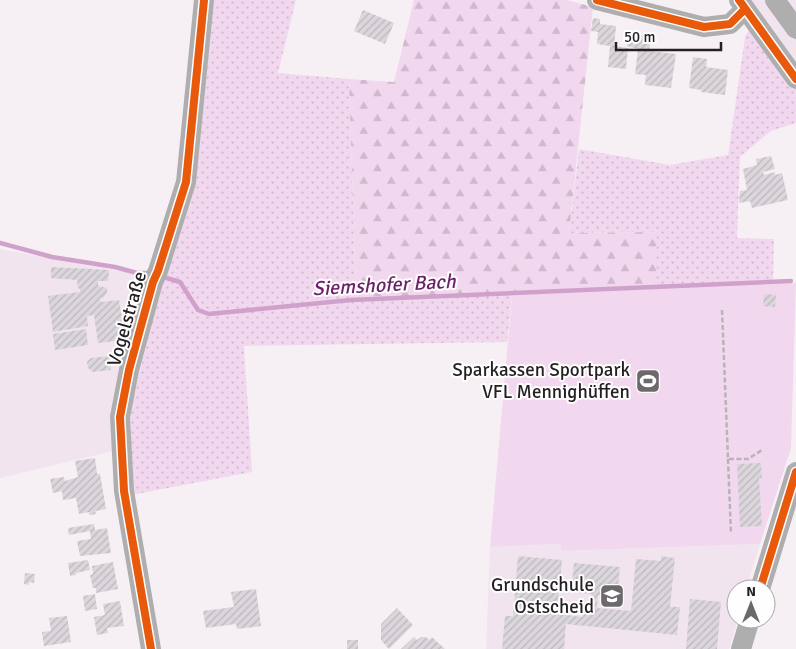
<svg xmlns="http://www.w3.org/2000/svg" width="796" height="649" font-family="Signika,sans-serif">
<defs>
<pattern id="grass-dots" width="8" height="8" patternUnits="userSpaceOnUse" patternTransform="scale(1.25)"><rect width="8" height="8" fill="#f2d8ef"/><path d="M2 2h.1M6 6h.1" fill="none" stroke="#cfb9cd" stroke-width="1.8" stroke-linecap="round"/></pattern>
<pattern id="forest-firs" width="22" height="20" patternUnits="userSpaceOnUse" patternTransform="scale(1.25)"><rect width="22" height="20" fill="#f2d8ef"/><path d="M5 1l3.5 6h-7zM16 11l3.5 6h-7z" fill="#cfb9cd"/></pattern>
<pattern id="building-hatch" width="6" height="6" patternUnits="userSpaceOnUse" patternTransform="scale(1.25)"><rect width="6" height="6" fill="#dbd6db"/><path d="M-1 1l2-2M0 6l6-6M5 7l2-2" fill="none" stroke="#bcb7bc"/></pattern>
</defs>
<rect width="100%" height="100%" fill="#f6f0f5"/>
<!-- built -->
<path fill="#f1e4ef" d="M741,0h55v72z
M0,249l132,24 30,8 -32,129v37l-130,31z
M560,544l1,7 199,-7 -14,45h-10v30h2l-9,30h-243l4,-102z"/>
<!-- grass -->
<path fill="url(#grass-dots)" d="M201,0h95l-18,73 71,6 7,220 156,-4 -5,47 -263,4 8,126 -121,23 -1,-85 32,-128 19,-100z
M754,20l42,52v51l-25,8 -31,26 -3,81 37,1 -1,45 -117,6v-58l-87,1 10,-84 91,16 58,-10 17,-118z"/>
<!-- forest -->
<path fill="url(#forest-firs)" d="M414,0h153l26,7 -24,226 88,-1 -1,58 -300,9 -7,-220 45,3z"/>
<!-- pitch -->
<path fill="#f2d8ef" d="M796,283l-5,165 -31,96 -199,7 -1,-7 -70,3 22,-252z"/>
<g fill="none" stroke-linecap="round" stroke-linejoin="round">
<!-- stream -->
<path stroke="#d0a1cb" stroke-width="4.5" d="M0,243l52,14 63,10 22,6h13
M160,276l20,6 18,28 11,4 142,-14 440,-19"/>
</g>
<!-- building -->
<path fill="url(#building-hatch)" d="M363,10l31,13 -9,21 -31,-13z
M593,18l7,1v5l16,2 -2,20 14,2 -2,21 -18,-2 2,-21 -13,-2 1,-12 -7,-1z
M629,34l22,2 -2,15 27,3 -5,34 -26,-3 1,-10 -11,-1 3,-25 -11,-3z
M693,57l14,2 -1,8 22,3 -3,25 -24,-3v-2l-12,-2z
M771,156l4,13 -12,3 1,3 11,-3v3l7,-2 6,27 -36,8 -2,-7 -11,2 1,-12 7,-1 -4,-21 14,-4 -1,-6z
M51,267l58,3 -1,11h-10v5l9,2v5l-4,5h-3l1,4 18,-2 6,40 -27,3 -4,-28 -7,1 1,10 -35,6 -5,-36 32,-4v-4l-2,1 -1,-9 -26,-2z
M764,294l12,1 -1,12 -12,-1z
M86,329l2,16 -33,5 -2,-16z
M109,356l2,14 -18,2 -5,-4 -1,-6 4,-4z
M95,458l2,16h3l6,35 -11,2 1,3 -7,1v-3l-10,2 -3,-16 -13,2 -1,-9 -9,2 -3,-14 14,-2 1,4 13,-4 -3,-16z
M761,463l1,15h-3l3,48 -22,1 -3,-63z
M94,524l1,6 12,-2 4,25 -31,3 -3,-15 14,-2 -1,-8 -21,4 -1,-7z
M518,556l44,4 -5,54 26,3 1,-15 7,1 1,-9 -21,-2 3,-29 46,4 -3,30 -19,-2 -1,13 34,3 5,-52 25,2v-5l14,2 -5,49h10l-3,28 -111,-11 -2,25h-62l3,-33h8z
M88,560l2,10 -14,3v2l-6,1 -2,-13z
M113,562l5,27 -22,4v-5h-3l-3,-13 3,-1 -1,-8z
M25,573l10,1 -1,9 -5,-1v3l-5,-1z
M256,589l5,37 -24,3 -1,-5 -30,4 -3,-17 31,-4 -3,-15z
M95,594l2,15 -12,2 -2,-15z
M690,599l31,3 -4,47h-31z
M120,601l4,25 -17,2 1,5 -11,2 -3,-18 11,-2 -2,-11z
M397,608l16,17 -24,24 -8,-9v-16z
M67,616l4,26 -27,4 -2,-14 9,-1 -2,-13z
M414,637l3,3 4,-3h5l3,3 3,-3 13,12h-44z
M347,640h11v9h-11z"/>
<g fill="none" stroke-linecap="round" stroke-linejoin="round">
<!-- path -->
<path stroke="#b7b4b6" stroke-width="2.5" stroke-dasharray="5 2.5" stroke-linecap="butt" d="M722,310l6,149h20l14,-9
M728,459l3,75"/>
<!-- minor -->
<path stroke="#afaeaf" stroke-width="20" d="M597,0l107,27 26,-3 14,-14
M739,0l57,79
M775,0l21,29
M760,589l36,-117
M151,649l-27,-158 -4,-74 9,-47 24,-88 5,-11 28,-89 18,-182
M741,649l9,-30"/>
<defs>
<path id="cycleway" d="M597,0l107,27 26,-3 14,-14
M739,0l57,79
M760,589l36,-117
M151,649l-27,-158 -4,-74 9,-47 24,-88 5,-11 28,-89 18,-182"/>
</defs>
<!-- cycleway casing -->
<use href="#cycleway" stroke="#fefefe" stroke-width="11"/>
<!-- cycleway -->
<use href="#cycleway" stroke="#e8590c" stroke-width="8"/>
</g>
<!-- icons -->
<defs>
<symbol id="stadium-square" viewBox="-11 -11 22 22"><rect x="-9" y="-9" width="18" height="18" rx="4" fill="#6d686c" stroke="#fefefe"/><path d="M0-5a6.5 5 0 1 0 0 10a6.5 5 0 1 0 0-10ZM-3.5-1.8h7v3.6h-7Z" fill="#fff"/></symbol>
<symbol id="school-square" viewBox="-11 -11 22 22"><rect x="-9" y="-9" width="18" height="18" rx="4" fill="#6d686c" stroke="#fefefe"/><path d="M0-5L7-2L0 1L-7-2ZM-4 1L0 2.5L4 1V4Q0 6-4 4Z" fill="#fff"/></symbol>
</defs>
<g fill-rule="evenodd">
<use href="#stadium-square" x="634" y="367" width="28" height="28"/>
<use href="#school-square" x="598" y="582" width="28" height="28"/>
</g>
<g text-anchor="middle" dominant-baseline="central" stroke-width="4" stroke-linejoin="round" paint-order="stroke">
<!-- street labels -->
<g font-size="19" fill="#231f22" stroke="#fefefe">
<text transform="translate(127 319) rotate(-74)">Vogelstraße</text>
</g>
<!-- poi labels -->
<g font-size="19" fill="#231f22" stroke="#fefefe" text-anchor="end">
<text x="630" y="370">Sparkassen Sportpark<tspan x="630" dy="22">VFL Mennighüffen</tspan></text>
<text x="594" y="585">Grundschule<tspan x="594" dy="22">Ostscheid</tspan></text>
</g>
<!-- water labels -->
<g font-size="20" font-style="italic" fill="#6d216a" stroke="#fefefe">
<text transform="translate(384 285) rotate(-3)">Siemshofer Bach</text>
</g>
</g>
<!-- north arrow -->
<g transform="translate(751 604)"><circle r="24" fill="#fefefe" stroke="#a6a5a6"/>
<path d="M0-4L9 19L0 12L-9 19Z" fill="#6d686c"/>
<text y="-8" font-size="14" font-weight="bold" text-anchor="middle" fill="#231f22">N</text>
</g>
<!-- scale -->
<path d="M616 42v8h105v-8" fill="none" stroke="#231f22" stroke-width="2.5"/>
<text x="624" y="42" font-size="15" fill="#231f22" stroke="#fefefe" stroke-width="4" paint-order="stroke">50 m</text>
</svg>
